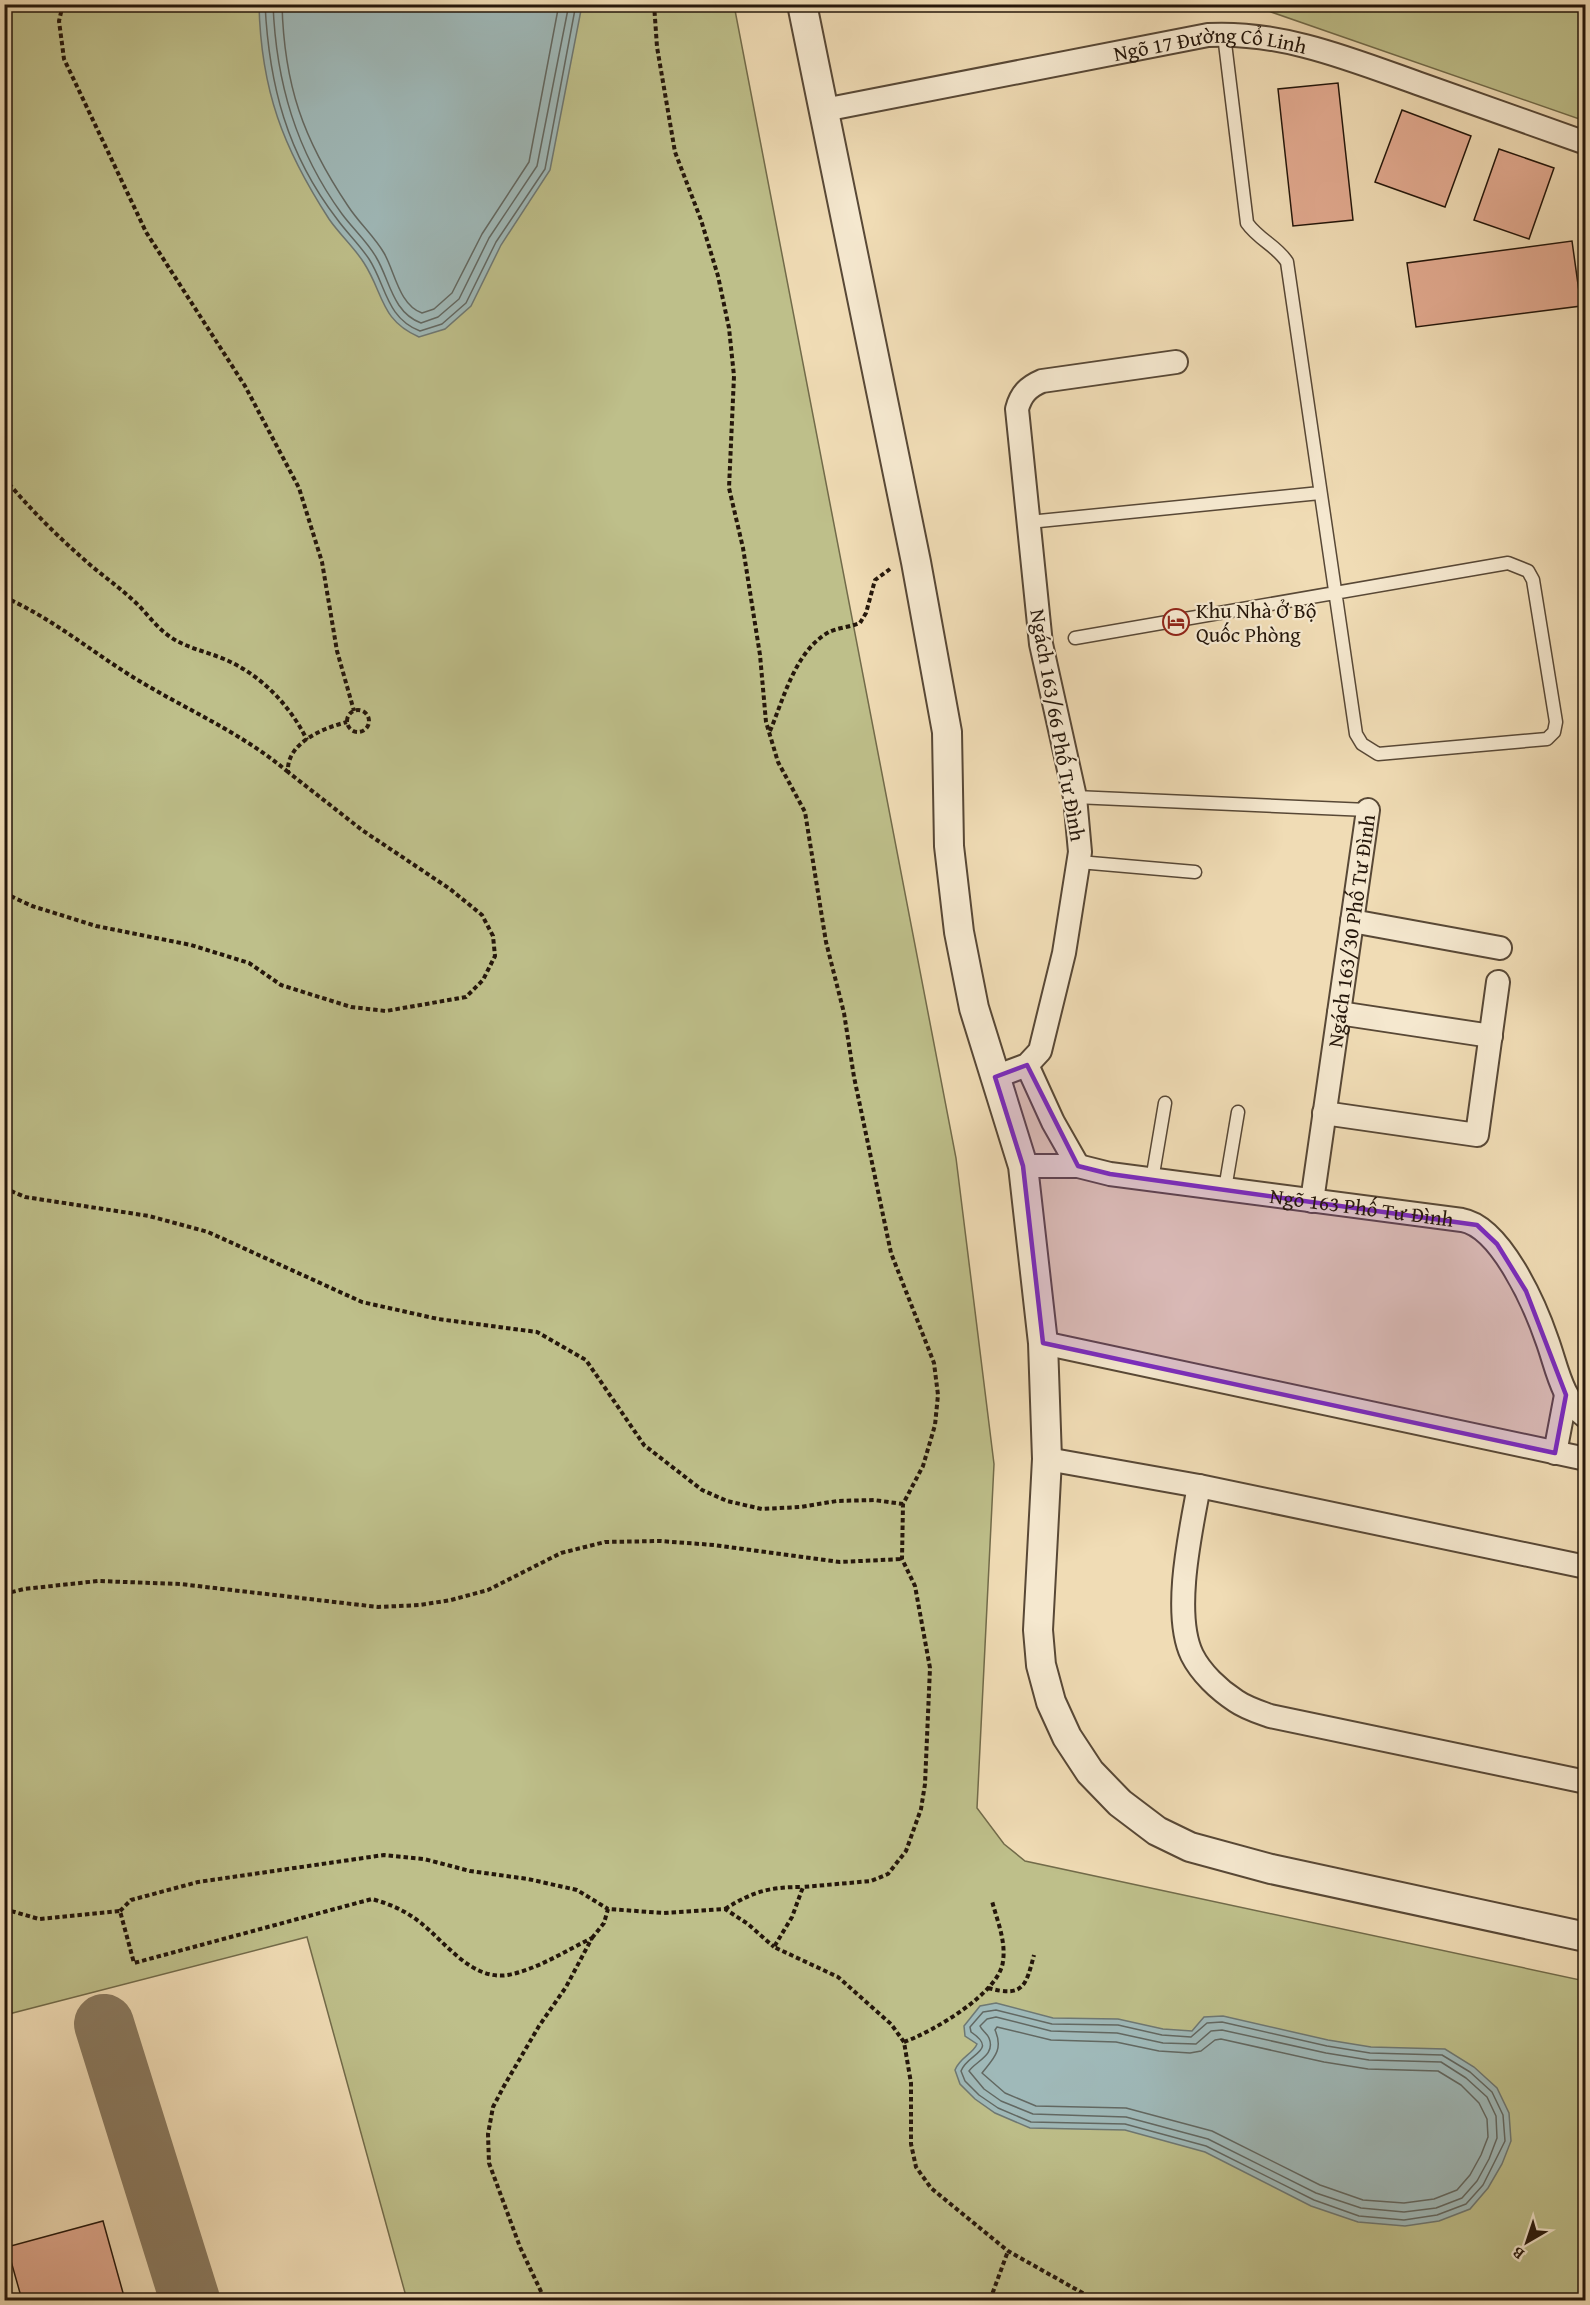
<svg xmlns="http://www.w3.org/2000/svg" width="1590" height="2305" font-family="'Gentium Book Plus',serif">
<rect width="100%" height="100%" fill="#f0dcb5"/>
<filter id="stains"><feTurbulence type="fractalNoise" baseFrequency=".00333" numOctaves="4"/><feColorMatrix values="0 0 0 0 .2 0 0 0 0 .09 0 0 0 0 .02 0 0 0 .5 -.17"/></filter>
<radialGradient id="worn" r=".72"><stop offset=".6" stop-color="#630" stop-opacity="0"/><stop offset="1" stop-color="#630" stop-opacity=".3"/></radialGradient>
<!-- green -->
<path fill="#bebf8a" stroke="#726b4a" stroke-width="1.5" d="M5,5h729l222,1153 38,306 -17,344 27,36 21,17 560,120v319h-1178l-100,-363 -302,78z
M1251,5h334v116z"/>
<!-- water -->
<path fill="#9fb9b9" stroke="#6e7873" stroke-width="1.5" d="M259,5h323l-32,165 -49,75 -30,61 -26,23 -26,8c-39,-17 -35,-43 -55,-74 -10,-16 -24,-28 -35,-44 -46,-71 -68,-129 -70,-214z
M996,2003l57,15 65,1 45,10 29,2 12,-14 19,-1 105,24 43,7 74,2 29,18 23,21 12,25 2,28 -9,23 -14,24 -18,21 -31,12 -34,5 -47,-4 -47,-16 -106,-54 -80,-22 -95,-2 -35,-15 -20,-14 -15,-15 -5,-14c5,-13 18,-16 22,-26l-12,-8 -1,-10 16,-20z"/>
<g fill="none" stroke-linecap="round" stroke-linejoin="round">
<!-- shore -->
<path stroke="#626862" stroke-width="1.5" d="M265,4c4,81 22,150 72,215 10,14 22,25 32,40 17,26 17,59 51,72l22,-7 24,-21 30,-61 49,-73 31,-165
M273,4c3,78 23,147 69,210 11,15 25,27 34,43 14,23 16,55 45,66l17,-6 21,-18 30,-61 48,-72 32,-162
M282,4c2,81 21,135 66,202 11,17 26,30 36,47 11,19 15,52 38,60l12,-4 18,-16 30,-59 47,-72 30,-158
M996,2010l56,14 66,1 44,10 29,2 16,-14 15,-1 105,24 43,7 72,2 28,17 22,20 11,23 2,26 -22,44 -17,19 -29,11 -33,5 -45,-4 -45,-16 -108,-54 -81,-22 -94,-2 -33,-14 -19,-13 -14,-14 -4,-10c7,-18 38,-20 10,-39l-1,-5 13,-15z
M996,2017l55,14 66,2 46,10 33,1 15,-13 11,-1 104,23 43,7 72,2 25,16 21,19 9,19 1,22 -8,21 -12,22 -15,17 -26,10 -32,4 -43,-4 -45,-15 -108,-54 -82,-22 -93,-3 -32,-13 -17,-12 -15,-18c7,-10 27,-16 20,-33 -2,-5 -7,-7 -9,-12l7,-7z
M997,2027l54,13 65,2 43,9 31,2 11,-2 14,-11 6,-1 103,23 44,7 70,2 23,14 18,18 8,16 1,18 -7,18 -11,20 -13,15 -23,9 -30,4 -41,-3 -43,-15 -108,-54 -86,-23 -90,-2 -31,-13 -23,-20c11,-14 22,-23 13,-43z"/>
<!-- taxiway -->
<path stroke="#8a7a60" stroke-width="60" d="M104,2024l86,276"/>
</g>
<!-- building -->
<path fill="#e2aa90" stroke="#25170b" stroke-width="1.5" d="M1338,83l15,137 -60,6 -15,-137z
M1402,110l69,26 -26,71 -70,-25z
M1499,149l55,19 -25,71 -55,-19z
M1572,241l9,65 -165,21 -9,-64z
M103,2221l22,79h-103l-15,-53z"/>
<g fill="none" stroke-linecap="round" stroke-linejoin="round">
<defs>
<path id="service" d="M1029,522l291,-29
M1075,638l433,-75 20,8 5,9 23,142 -2,10 -7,7 -169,15 -16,-10 -6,-10 -69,-472c-10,-16 -28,-22 -40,-39l-23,-188
M1075,797l293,13
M1079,862l116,10
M1152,1180l13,-77
M1225,1189l13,-77"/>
<g id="minor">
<path id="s1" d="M824,110l384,-75c73,-4 142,24 209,48 56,20 112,40 169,60"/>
<path d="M1352,921l148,27"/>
<path d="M1339,1013l152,23"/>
<path d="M1027,1065l26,57 25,44"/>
<path d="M995,1077l32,-12 13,-14 24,-98 16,-101 -5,-55 -34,-153 -24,-235c4,-15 11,-22 25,-28l134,-19"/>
<path d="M1324,1113l153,22 21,-153"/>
<path id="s2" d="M1023,1166h55l32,8 352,46c39,7 73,85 85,120 10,27 14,59 39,77"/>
<path id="s3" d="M1312,1201l56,-391"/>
<path d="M1043,1343l543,116"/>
<path d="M1555,1453l11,-58"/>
<path d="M1047,1459l152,27 387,81"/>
<path d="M1199,1486c-8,44 -27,127 -7,169 9,18 27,35 44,46 10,7 23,11 34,15l316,66"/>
</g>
<path id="tertiary" d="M802,4l114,558 31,170 2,114 10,86 15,76 49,158 20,177 4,116 -9,171 3,35 10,37 16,35 23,35 30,31 37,28 33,16 81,22 315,68"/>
</defs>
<!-- service casing -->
<use href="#service" stroke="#584836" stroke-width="15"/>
<!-- minor casing -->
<use href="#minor" stroke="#584836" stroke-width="26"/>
<!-- tertiary casing -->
<use href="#tertiary" stroke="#584836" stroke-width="32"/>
<!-- path -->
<path stroke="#25170b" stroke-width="4" stroke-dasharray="4.5 3" stroke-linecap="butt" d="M63,4l-4,17 5,38 82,173 99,154 54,102 23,74 15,89 17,60
M654,4l3,43 18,105 26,68 17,56 11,52 5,48 -5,112 14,60 17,107 6,67 12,40 27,50 21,130 18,71 10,64 37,176 43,110 4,32 -3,30 -12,41 -20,38 -1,55 13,27 15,82 -5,116 -4,25 -15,42 -18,23 -17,7 -68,6 -11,30 -18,30 64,30 53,47 13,18 7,41v61l5,23 15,21 77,63 87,49
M4,478c26,31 54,59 84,85 15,13 31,24 46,38 12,11 21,25 35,35 17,12 36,15 55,23 36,15 66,46 83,81
M4,597c48,21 88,55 132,82 51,31 106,54 152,93
M347 721a11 11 0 1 1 22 0a11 11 0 1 1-22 0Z
M770,731c14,-33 25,-80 59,-99 8,-4 21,-5 31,-9l6,-10 9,-33 15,-11
M4,893l28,13 64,20 95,19 58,18 32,22 70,22 35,4 80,-14 17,-17 12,-24 -2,-20 -11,-21 -32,-26 -88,-59 -74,-58c-2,-29 35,-44 59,-50
M4,1188l21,9 124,19 59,16 154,70 76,17 99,13 49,28 58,85 58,45 25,11 35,8 38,-2 37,-6 37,-1 29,4
M4,1594l20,-5 74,-8 82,3 198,23 42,-2 31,-5 37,-10 73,-37 44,-11 55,-1 54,4 126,17 62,-3
M4,1909l35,10 81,-8 14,52 238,-64c18,5 34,12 49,24 24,19 51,58 87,52 30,-6 57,-24 84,-37l-26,49 -27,39 -35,60 -11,21 -5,27 1,29 31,84 25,53
M725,1909c29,-18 44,-22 78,-22
M120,1911l11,-11 67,-18 186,-27 40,4 46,12 58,8 49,11 31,19
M592,1938l12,-15 4,-14 56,4 61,-4 23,15 26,23
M988,1988c36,10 38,-3 46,-33
M904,2042c28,-10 96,-49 99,-81 3,-20 -6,-41 -11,-60
M990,2300l18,-49"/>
<!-- service -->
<use href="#service" stroke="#f5e8cf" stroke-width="12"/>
<!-- minor -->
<use href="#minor" stroke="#f5e8cf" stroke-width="22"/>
<!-- tertiary -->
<use href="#tertiary" stroke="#f5e8cf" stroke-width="28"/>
</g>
<!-- marked area -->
<path fill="#7b2cbf" fill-opacity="0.2" stroke="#7b2cbf" stroke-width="4.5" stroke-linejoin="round" d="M1027,1065l51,101 32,8 367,51 20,19 29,47 40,104 -11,58 -512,-110 -20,-177 -28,-89z"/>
<!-- icons -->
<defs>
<symbol id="hotel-ring" viewBox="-11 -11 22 22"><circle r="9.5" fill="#f5e8cf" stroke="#8f2418" stroke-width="1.5"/><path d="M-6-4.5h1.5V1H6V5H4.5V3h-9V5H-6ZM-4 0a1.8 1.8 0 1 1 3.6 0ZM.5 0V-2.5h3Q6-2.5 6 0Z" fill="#8f2418"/></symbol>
</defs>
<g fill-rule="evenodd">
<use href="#hotel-ring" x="1161" y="607" width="30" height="30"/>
</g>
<g text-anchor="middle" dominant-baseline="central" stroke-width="4.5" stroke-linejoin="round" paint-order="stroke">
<!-- street labels -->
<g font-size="21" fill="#25170b" stroke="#f5e8cf">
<text stroke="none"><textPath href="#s1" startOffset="393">Ngõ 17 Đường Cổ Linh</textPath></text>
<text transform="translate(1058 725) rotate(80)">Ngách 163/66 Phố Tư Đình</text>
<text stroke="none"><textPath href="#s3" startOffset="273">Ngách 163/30 Phố Tư Đình</textPath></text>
<text stroke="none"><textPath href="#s2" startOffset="342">Ngõ 163 Phố Tư Đình</textPath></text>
</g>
<!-- poi labels -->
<g font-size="21" fill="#25170b" stroke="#f5e8cf" text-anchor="start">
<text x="1196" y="610">Khu Nhà Ở Bộ<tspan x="1196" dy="24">Quốc Phòng</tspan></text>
</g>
</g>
<!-- margin -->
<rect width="1590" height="2305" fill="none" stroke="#f0dcb5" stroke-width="24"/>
<rect x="6" y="6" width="1578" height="2293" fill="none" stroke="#25170b" stroke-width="3"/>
<rect x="12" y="12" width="1566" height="2281" fill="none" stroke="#25170b" stroke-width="1.5"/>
<!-- north arrow -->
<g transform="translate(1527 2242) rotate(219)" stroke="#f5e8cf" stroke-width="4.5" paint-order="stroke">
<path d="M0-4.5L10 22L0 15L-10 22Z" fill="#25170b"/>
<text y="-9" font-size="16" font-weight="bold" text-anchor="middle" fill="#25170b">B</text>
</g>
<rect width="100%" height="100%" filter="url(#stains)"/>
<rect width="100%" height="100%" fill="url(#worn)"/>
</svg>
